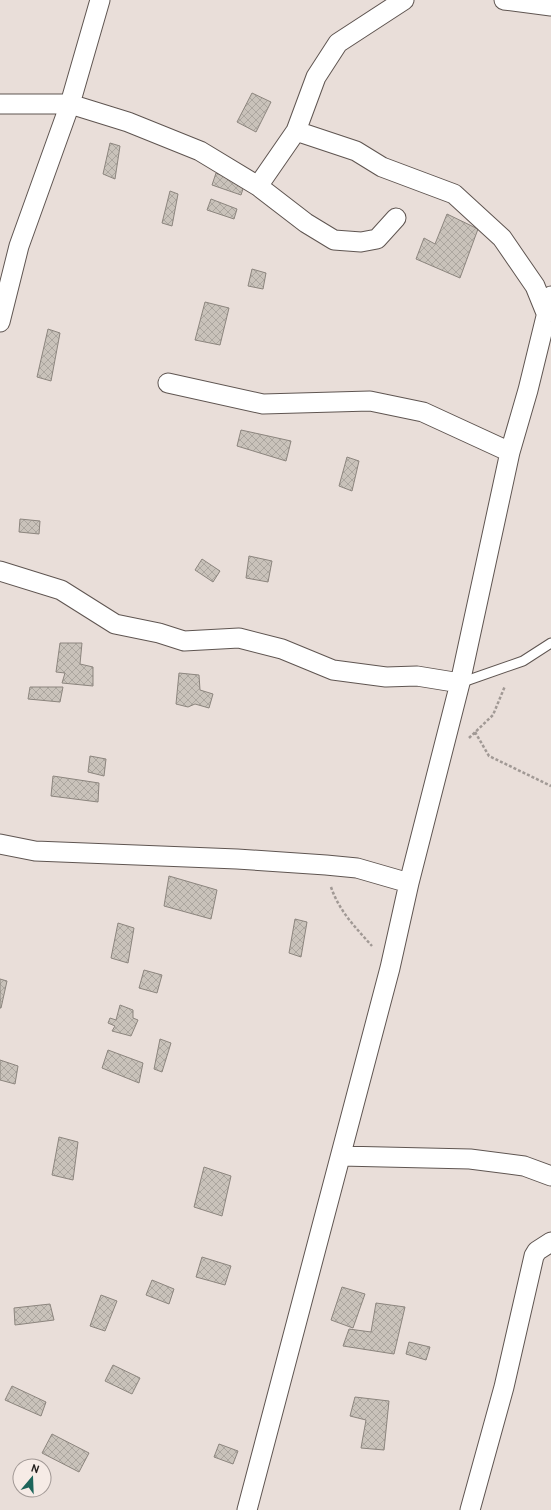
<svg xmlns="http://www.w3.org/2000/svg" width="551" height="1510" font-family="Overpass,sans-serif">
<defs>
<pattern id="building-cross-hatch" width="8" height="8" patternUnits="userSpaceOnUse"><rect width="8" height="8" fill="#c9c2ba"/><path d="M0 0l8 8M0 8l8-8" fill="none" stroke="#aca69f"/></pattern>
</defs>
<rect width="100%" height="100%" fill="#e9ded9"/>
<!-- building -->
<path fill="url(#building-cross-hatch)" stroke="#8c857e" d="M252,93l19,9 -15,30 -19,-10z
M110,143l10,3 -5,33 -12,-5z
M216,173l29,10 -4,12 -29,-10z
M170,191l8,3 -6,32 -10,-3z
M211,199l26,10 -3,10 -27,-9z
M447,214l31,15 -18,49 -44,-19 8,-21 11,6z
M252,269l14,4 -3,16 -15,-3z
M205,302l24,6 -9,37 -25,-5z
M48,329l12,4 -9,48 -14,-4z
M241,430l50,11 -5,20 -49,-15z
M347,457l12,4 -7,30 -13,-5z
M20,519l20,2 -1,13 -20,-2z
M249,556l23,5 -4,21 -22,-4z
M202,559l18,12 -7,11 -18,-12z
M60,643h22l-2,21 13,3v19l-31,-3 3,-10 -9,-1z
M179,673l20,2 1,15 13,4 -4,14 -14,-4 -7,3 -12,-3z
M30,687h33l-3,15 -32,-3z
M90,756l16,3 -2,17 -16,-4z
M53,776l46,7 -1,19 -47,-6z
M169,876l48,14 -6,29 -47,-13z
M295,919l12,3 -6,35 -12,-4z
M118,923l16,5 -6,35 -17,-5z
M144,970l18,5 -5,18 -18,-5z
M0,979l7,2 -6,27h-1z
M120,1005l13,5v8l5,2 -7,16 -19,-5 3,-5 -7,-3 2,-5 6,2z
M160,1039l11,4 -9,29 -8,-3z
M108,1050l35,13 -4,20 -37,-15z
M0,1060l18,6 -3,18 -15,-4z
M59,1137l19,5 -5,38 -21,-5z
M204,1167l27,9 -9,40 -28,-9z
M202,1257l29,9 -6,19 -29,-8z
M152,1280l22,9 -5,15 -23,-9z
M342,1287l23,7 -12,34 -22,-8z
M101,1295l16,6 -12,30 -15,-5z
M376,1303l29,4 -11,47 -51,-8 6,-17 22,3z
M50,1304l4,16 -39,5 -1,-17z
M409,1342l21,5 -4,13 -20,-6z
M113,1365l27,13 -8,16 -27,-13z
M12,1386l34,16 -5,14 -36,-16z
M355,1397l34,4 -5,49 -23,-2 5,-28 -16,-4z
M52,1434l37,19 -10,19 -37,-19z
M219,1444l19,7 -5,13 -19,-7z"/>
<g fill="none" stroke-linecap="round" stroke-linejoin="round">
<defs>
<path id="service" d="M460,683l63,-22 28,-18"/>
<path id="minor" d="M504,0l47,6
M0,104h70l58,18 72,29 58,35 48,37 28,17 27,2 16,-3 19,-21
M296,131l60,20 26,16 72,27 48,44 33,48 11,27
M258,186l38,-55 20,-54 22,-34 66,-43
M0,322l19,-76 51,-142 30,-104
M168,383l95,21 107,-3 53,11 87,40
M0,571l61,19 54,34 44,9 25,8 55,-3 43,11 51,21 53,7 31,-1 43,7
M0,844l35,7 202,8 89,6 31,3 52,15
M341,1156l129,3 54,7 27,10
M247,1510l143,-542 19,-85 51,-200 50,-231 18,-62 23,-94
M470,1510l34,-123 30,-131 3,-5 14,-9"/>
</defs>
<!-- service casing -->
<use href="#service" stroke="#5f5551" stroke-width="11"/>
<!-- minor casing -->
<use href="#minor" stroke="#5f5551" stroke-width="21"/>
<!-- path -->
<path stroke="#a19995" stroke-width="2.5" stroke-dasharray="3 2" stroke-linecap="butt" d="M475,732l14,24 62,30
M469,738l24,-23 12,-29
M331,887c8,24 25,41 41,59"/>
<!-- service -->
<use href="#service" stroke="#fff" stroke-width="9"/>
<!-- minor -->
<use href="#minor" stroke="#fff" stroke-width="19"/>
</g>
<!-- north arrow -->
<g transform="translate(32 1478) rotate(19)"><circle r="19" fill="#f6ebe6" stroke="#a29996"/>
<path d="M0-3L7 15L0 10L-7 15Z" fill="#1d655b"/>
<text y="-6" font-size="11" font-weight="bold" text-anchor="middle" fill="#231f1d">N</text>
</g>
</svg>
